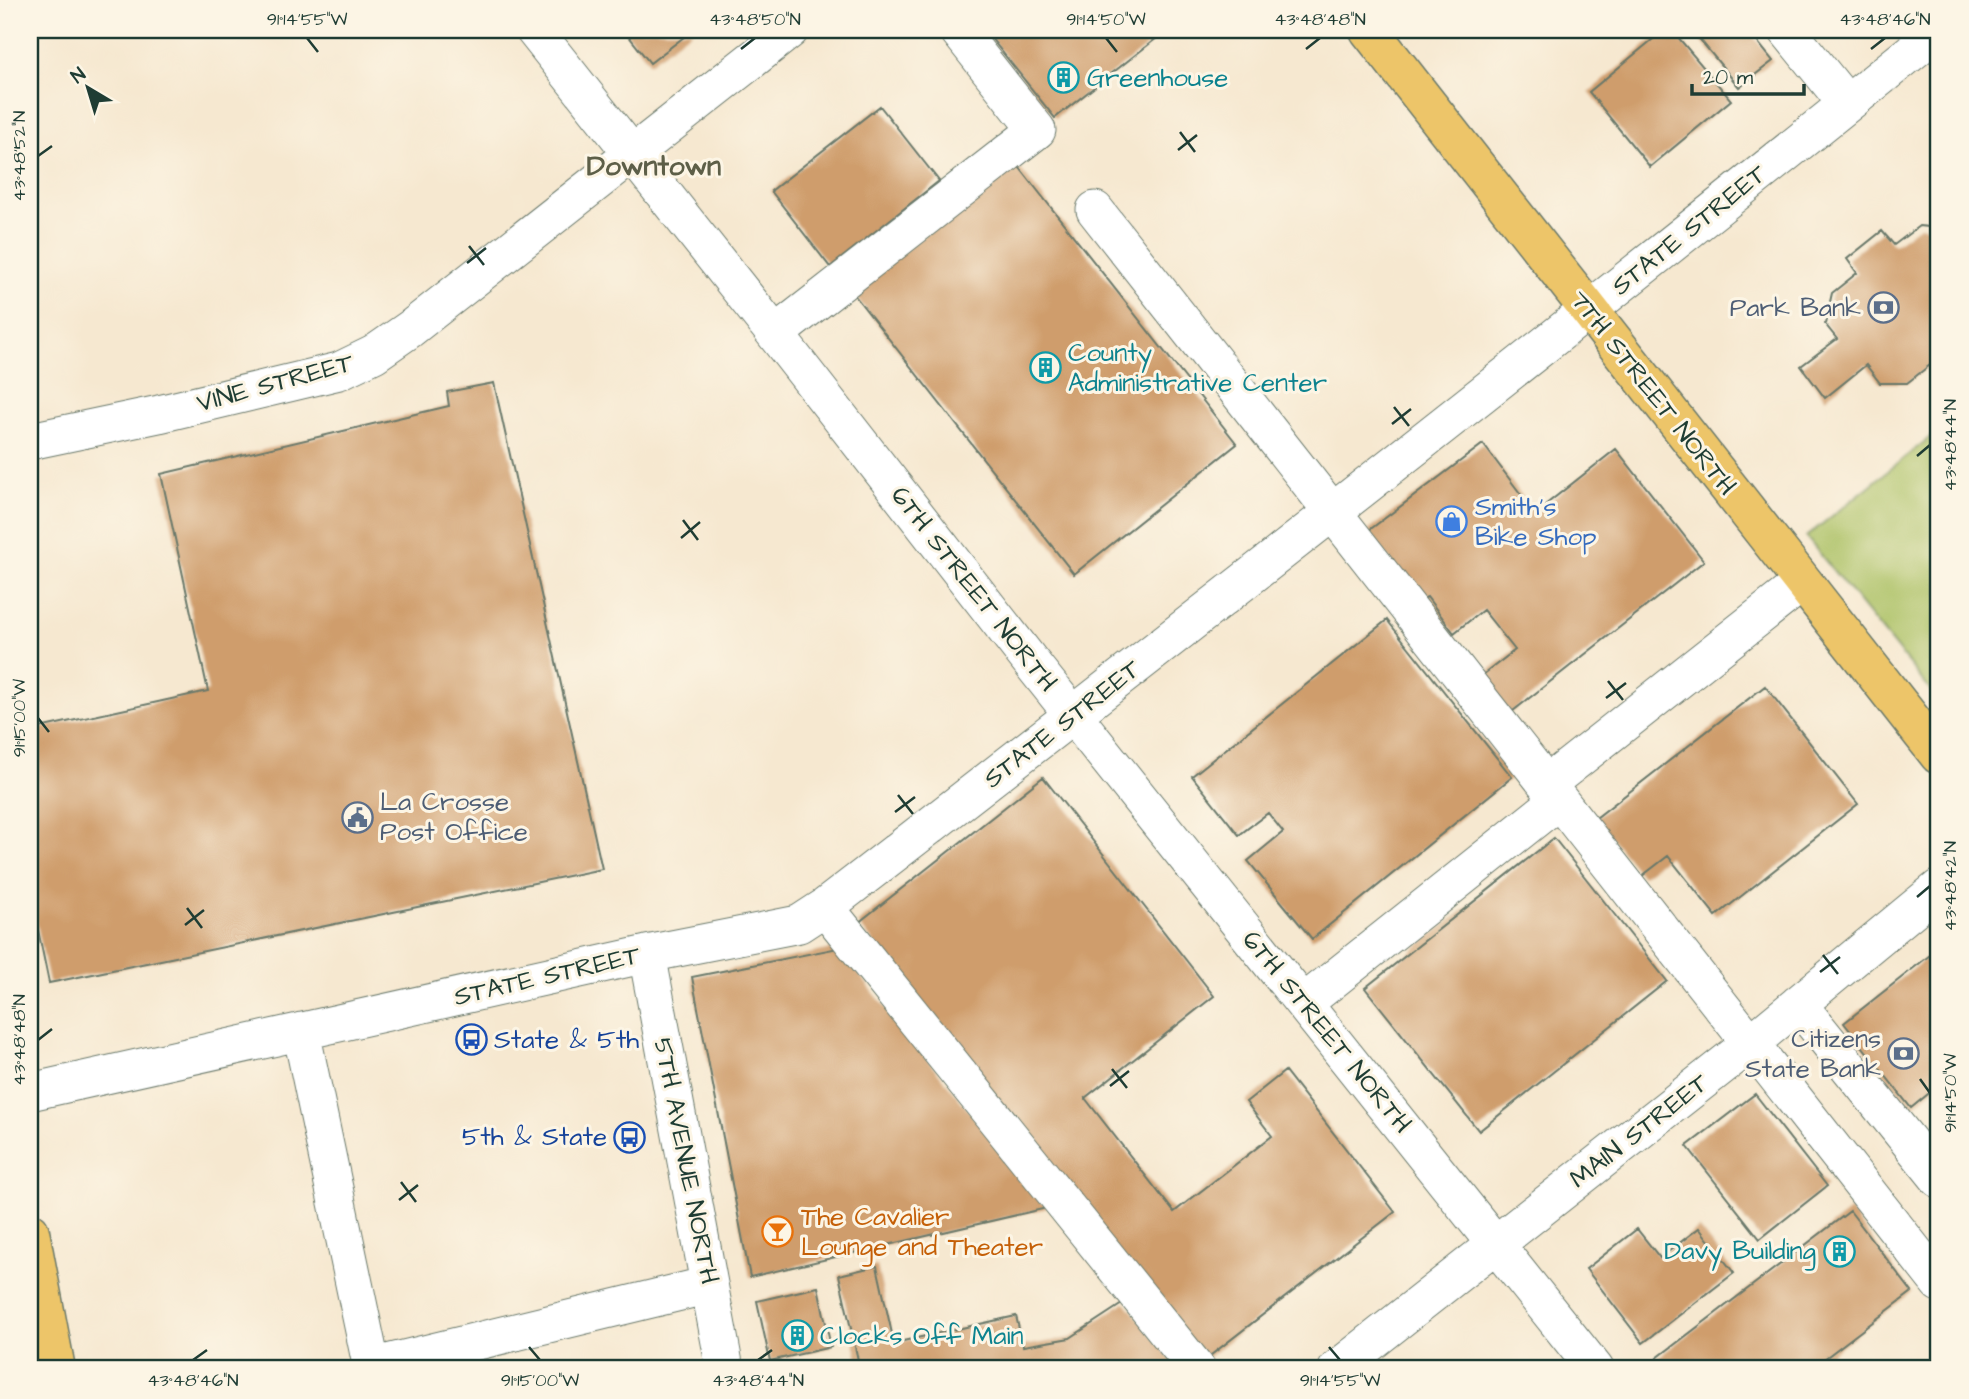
<svg xmlns="http://www.w3.org/2000/svg" width="1969" height="1399" font-family="'Architects Daughter',sans-serif">
<rect width="100%" height="100%" fill="#fcf5e5"/>
<filter id="ink" filterUnits="userSpaceOnUse"><feTurbulence type="fractalNoise" baseFrequency=".0143" numOctaves="2"/><feDisplacementMap in="SourceGraphic" scale="14" xChannelSelector="R" yChannelSelector="G"/><feConvolveMatrix kernelMatrix="1 2 1 2 8 2 1 2 1" color-interpolation-filters="sRGB"/></filter>
<filter id="wash" filterUnits="userSpaceOnUse"><feTurbulence type="fractalNoise" baseFrequency=".00686" numOctaves="4" result="noise"/><feDisplacementMap in="SourceGraphic" scale="28" xChannelSelector="R" yChannelSelector="G"/><feGaussianBlur stdDeviation="1.57" result="paint"/><feColorMatrix in="noise" values="0 0 0 0 0 0 0 0 0 0 0 0 0 0 0 0 0 1.4 0 .05"/><feComposite in="paint" operator="in"/></filter>
<g filter="url(#wash)">
<rect width="100%" height="100%" fill="#f6e8d0"/>
<!-- green -->
<path fill="#acc165" stroke="#667f4c" stroke-width="2" d="M1939,430v271l-133,-164z"/>
<g id="blocks">
<!-- building -->
<path fill="#cf9d6c" d="M136,30h22l-5,3h-11z
M624,30h69l-43,33z
M1001,30h166l-112,88 -64,-80z
M1664,30h8l59,70 -81,67 -61,-75z
M1692,30h56l25,31 -34,26z
M880,106l59,75 -109,86 -59,-76z
M1016,163l221,281 -163,130 -222,-282z
M1919,226l20,2v130l-32,25h-27l-14,-18 -41,33 -24,-32 36,-27 -12,-15 7,-31 25,-20 -10,-14 35,-28 12,14z
M494,383l108,486 -553,114 -19,-92v-161l178,-39 -47,-217 288,-68 -2,-14z
M1483,444l52,69 81,-64 88,112 -200,157 -29,-37 40,-31 -32,-40 -29,23 -27,-36 -7,3 -52,-69z
M1387,620l125,157 -200,162 -64,-78 35,-29 -15,-19 -29,22 -47,-59z
M1765,686l93,118 -142,112 -48,-60 -26,20 -46,-58z
M1043,777l171,219 -129,102 89,114 98,-76 -26,-34 39,-31 110,141 -193,150 -344,-439z
M1554,838l113,143 -188,150 -114,-143z
M838,948l209,260 -297,69 -58,-300z
M1939,948v137l-28,23 -67,-85z
M1755,1094l72,92 -67,53 -73,-93z
M1850,1211l62,81 -101,77h-145l-9,-11z
M1699,1228l35,45 -91,70 -57,-74 51,-40 23,29z
M877,1266l17,77 122,-27 7,30 47,-8 55,-36 54,67h-319l-21,-94z
M818,1287l13,60 -61,14 -13,-60z"/>
</g>
</g>
<g filter="url(#ink)">
<use href="#blocks" fill-opacity="0" stroke="#6a796b" stroke-width="2"/>
<g fill="none" stroke-linecap="round" stroke-linejoin="round">
<defs>
<path id="minor" d="M534,30l241,304 262,336 558,699
M1787,30l60,74
M1095,210l844,1073
M775,334l262,-204 -79,-100
M30,441l129,-27 180,-43 35,-17 36,-25 380,-299
M1547,784l256,-202
M825,907l372,462
M647,954l78,415
M1304,1003l255,-203
M1798,1004l141,175
M301,1031l71,338
M30,1092l617,-138 152,-30 26,-17c374,-289 746,-580 1114,-877
M371,1367l338,-82
M1337,1369l414,-326 188,-155"/>
<path id="major" d="M1369,30l570,725"/>
<path id="highway" d="M30,1232l26,137"/>
</defs>
<!-- minor casing -->
<use href="#minor" stroke="#6a796b" stroke-width="39"/>
<!-- major casing -->
<use href="#major" stroke="#6a796b" stroke-width="41"/>
<!-- highway casing -->
<use href="#highway" stroke="#6a796b" stroke-width="41"/>
<!-- minor -->
<use href="#minor" stroke="#fff" stroke-width="37"/>
<!-- major -->
<use href="#major" stroke="#edc569" stroke-width="38"/>
<!-- highway -->
<use href="#highway" stroke="#edc569" stroke-width="38"/>
</g>
</g>
<!-- ticks -->
<path fill="none" stroke="#1f3d34" stroke-width="2.5" d="M307,38l11,14M1106,38l11,14M741,49l14,-11M1306,49l14,-11M1871,49l14,-11M1180,132l15,20M1178,150l19,-15M38,156l14,-10M469,246l15,19M467,263l19,-15M1394,407l15,19M1392,424l19,-15M1917,456l13,-11M683,520l15,20M681,538l19,-16M1608,681l15,19M1606,698l20,-15M38,718l11,14M898,795l15,19M895,812l20,-15M1917,897l13,-11M187,908l15,20M185,925l19,-15M1823,955l15,19M1820,972l20,-15M38,1040l14,-11M1112,1069l15,19M1920,1079l10,14M1110,1086l19,-15M401,1182l15,20M399,1200l19,-15M529,1347l11,13M1329,1347l11,13M193,1360l14,-10M758,1360l14,-10"/>
<!-- icons -->
<defs>
<symbol id="building-ring" viewBox="-11 -11 22 22"><circle r="9.5" fill="#fcf5e5" stroke="#0f9aa8" stroke-width="1.5"/><path d="M-4-6H4V6H1V3H-1V6H-4ZM-2.5-4.3h1.7v1.8h-1.7ZM.8-4.3h1.7v1.8H.8ZM-2.5-1h1.7V.8h-1.7ZM.8-1h1.7V.8H.8Z" fill="#0f9aa8"/></symbol>
<symbol id="bank-ring" viewBox="-11 -11 22 22"><circle r="9.5" fill="#fcf5e5" stroke="#5c6f8a" stroke-width="1.5"/><path d="M-6-4H6V4H-6ZM0-2.3a2.3 2.3 0 1 0 0 4.6a2.3 2.3 0 1 0 0-4.6Z" fill="#5c6f8a"/></symbol>
<symbol id="shop-ring" viewBox="-11 -11 22 22"><circle r="9.5" fill="#fcf5e5" stroke="#3f7fe0" stroke-width="1.5"/><path d="M-5-2.5h2.3a2.7 3.5 0 0 1 5.4 0H5L5.5 6h-11ZM-1.5-2.5h3a1.5 2.3 0 0 0-3 0Z" fill="#3f7fe0"/></symbol>
<symbol id="civic-ring" viewBox="-11 -11 22 22"><circle r="9.5" fill="#fcf5e5" stroke="#5c6f8a" stroke-width="1.5"/><path d="M-.6-6.5H3V-4.5H.6V-3L4-1V1h2V6H-6V1h2V-1L-.6-3ZM-1.2 2.5V6h2.4V2.5Z" fill="#5c6f8a"/></symbol>
<symbol id="bus-ring" viewBox="-11 -11 22 22"><circle r="9.5" fill="#fcf5e5" stroke="#1a4fb4" stroke-width="1.5"/><path d="M-5-6H5V4H4V6H2V4H-2V6H-4V4H-5ZM-3.5-4V0h7V-4ZM-3.5 1.2v1.5H-2V1.2ZM2 1.2v1.5H3.5V1.2Z" fill="#1a4fb4"/></symbol>
<symbol id="bar-ring" viewBox="-11 -11 22 22"><circle r="9.5" fill="#fcf5e5" stroke="#e8710a" stroke-width="1.5"/><path d="M-6-5H6L.8 .8V4.5H3.5V6h-7V4.5H-.8V.8Z" fill="#e8710a"/></symbol>
</defs>
<g fill-rule="evenodd">
<use href="#building-ring" x="1046" y="60" width="35" height="35"/>
<use href="#bank-ring" x="1866" y="290" width="35" height="35"/>
<use href="#building-ring" x="1028" y="350" width="35" height="35"/>
<use href="#shop-ring" x="1434" y="504" width="35" height="35"/>
<use href="#civic-ring" x="340" y="800" width="35" height="35"/>
<use href="#bus-ring" x="454" y="1022" width="35" height="35"/>
<use href="#bank-ring" x="1886" y="1036" width="35" height="35"/>
<use href="#bus-ring" x="612" y="1120" width="35" height="35"/>
<use href="#bar-ring" x="760" y="1214" width="35" height="35"/>
<use href="#building-ring" x="1822" y="1234" width="35" height="35"/>
<use href="#building-ring" x="780" y="1318" width="35" height="35"/>
</g>
<g text-anchor="middle" dominant-baseline="central" stroke-width="6" stroke-linejoin="round" paint-order="stroke">
<!-- culture labels -->
<g font-size="26" fill="#0d838f" stroke="#fcf5e5" text-anchor="start">
<text x="1087" y="78">Greenhouse</text>
<text x="1068" y="353">County<tspan x="1068" dy="30">Administrative Center</tspan></text>
<text x="1816" y="1251" text-anchor="end">Davy Building</text>
<text x="820" y="1336">Clocks Off Main</text>
</g>
<!-- street labels -->
<g font-size="26" fill="#1f3d34" stroke="#fcf5e5">
<text transform="translate(1689 230) rotate(-39)">STATE STREET</text>
<text transform="translate(275 383) rotate(-15)">VINE STREET</text>
<text transform="translate(1653 393) rotate(52)">7TH STREET NORTH</text>
<text transform="translate(974 589) rotate(52)">6TH STREET NORTH</text>
<text transform="translate(1062 724) rotate(-38)">STATE STREET</text>
<text transform="translate(547 976) rotate(-13)">STATE STREET</text>
<text transform="translate(1327 1032) rotate(51)">6TH STREET NORTH</text>
<text transform="translate(1639 1131) rotate(-38)">MAIN STREET</text>
<text transform="translate(686 1161) rotate(79)">5TH AVENUE NORTH</text>
</g>
<!-- service labels -->
<g font-size="26" fill="#4e5e75" stroke="#fcf5e5" text-anchor="end">
<text x="1861" y="308">Park Bank</text>
<text x="380" y="802" text-anchor="start">La Crosse<tspan x="380" dy="30">Post Office</tspan></text>
<text x="1881" y="1039">Citizens<tspan x="1881" dy="30">State Bank</tspan></text>
</g>
<!-- shop labels -->
<g font-size="26" fill="#366cbe" stroke="#fcf5e5" text-anchor="start">
<text x="1475" y="507">Smith's<tspan x="1475" dy="30">Bike Shop</tspan></text>
</g>
<!-- transit labels -->
<g font-size="26" fill="#164399" stroke="#fcf5e5" text-anchor="start">
<text x="494" y="1040">State &amp; 5th</text>
<text x="607" y="1137" text-anchor="end">5th &amp; State</text>
</g>
<!-- food labels -->
<g font-size="26" fill="#c56008" stroke="#fcf5e5" text-anchor="start">
<text x="801" y="1217">The Cavalier<tspan x="801" dy="30">Lounge and Theater</tspan></text>
</g>
<!-- neighbourhood labels -->
<g font-size="28" font-weight="bold" fill="#5d5f48" stroke="#fcf5e5">
<text x="654" y="166">Downtown</text>
</g>
</g>
<!-- margin -->
<rect width="1969" height="1399" fill="none" stroke="#fcf5e5" stroke-width="77"/>
<!-- north arrow -->
<g transform="translate(88 88) rotate(322)" stroke="#fcf5e5" stroke-width="5" paint-order="stroke">
<path d="M0-5L12 26L0 18L-12 26Z" fill="#1f3d34"/>
<text y="-10" font-size="19" font-weight="bold" text-anchor="middle" fill="#1f3d34">N</text>
</g>
<!-- scale -->
<path d="M1692 84v10h112v-10" fill="none" stroke="#1f3d34" stroke-width="3.5"/>
<text x="1703" y="84" font-size="21" fill="#1f3d34" stroke="#fcf5e5" stroke-width="5" paint-order="stroke">20 m</text>
<rect x="38" y="38" width="1892" height="1322" fill="none" stroke="#1f3d34" stroke-width="2.5"/>
<g font-size="18" text-anchor="middle" fill="#1f3d34">
<text x="307" y="25">91°14'55"W</text>
<text x="755" y="25">43°48'50"N</text>
<text x="1106" y="25">91°14'50"W</text>
<text x="1320" y="25">43°48'48"N</text>
<text x="1885" y="25">43°48'46"N</text>
<text transform="translate(19 156) rotate(-90)" y="6">43°48'52"N</text>
<text transform="translate(1950 445) rotate(-90)" y="6">43°48'44"N</text>
<text transform="translate(19 718) rotate(-90)" y="6">91°15'00"W</text>
<text transform="translate(1950 886) rotate(-90)" y="6">43°48'42"N</text>
<text transform="translate(19 1040) rotate(-90)" y="6">43°48'48"N</text>
<text transform="translate(1950 1093) rotate(-90)" y="6">91°14'50"W</text>
<text x="193" y="1386">43°48'46"N</text>
<text x="540" y="1386">91°15'00"W</text>
<text x="758" y="1386">43°48'44"N</text>
<text x="1340" y="1386">91°14'55"W</text>
</g>
</svg>
